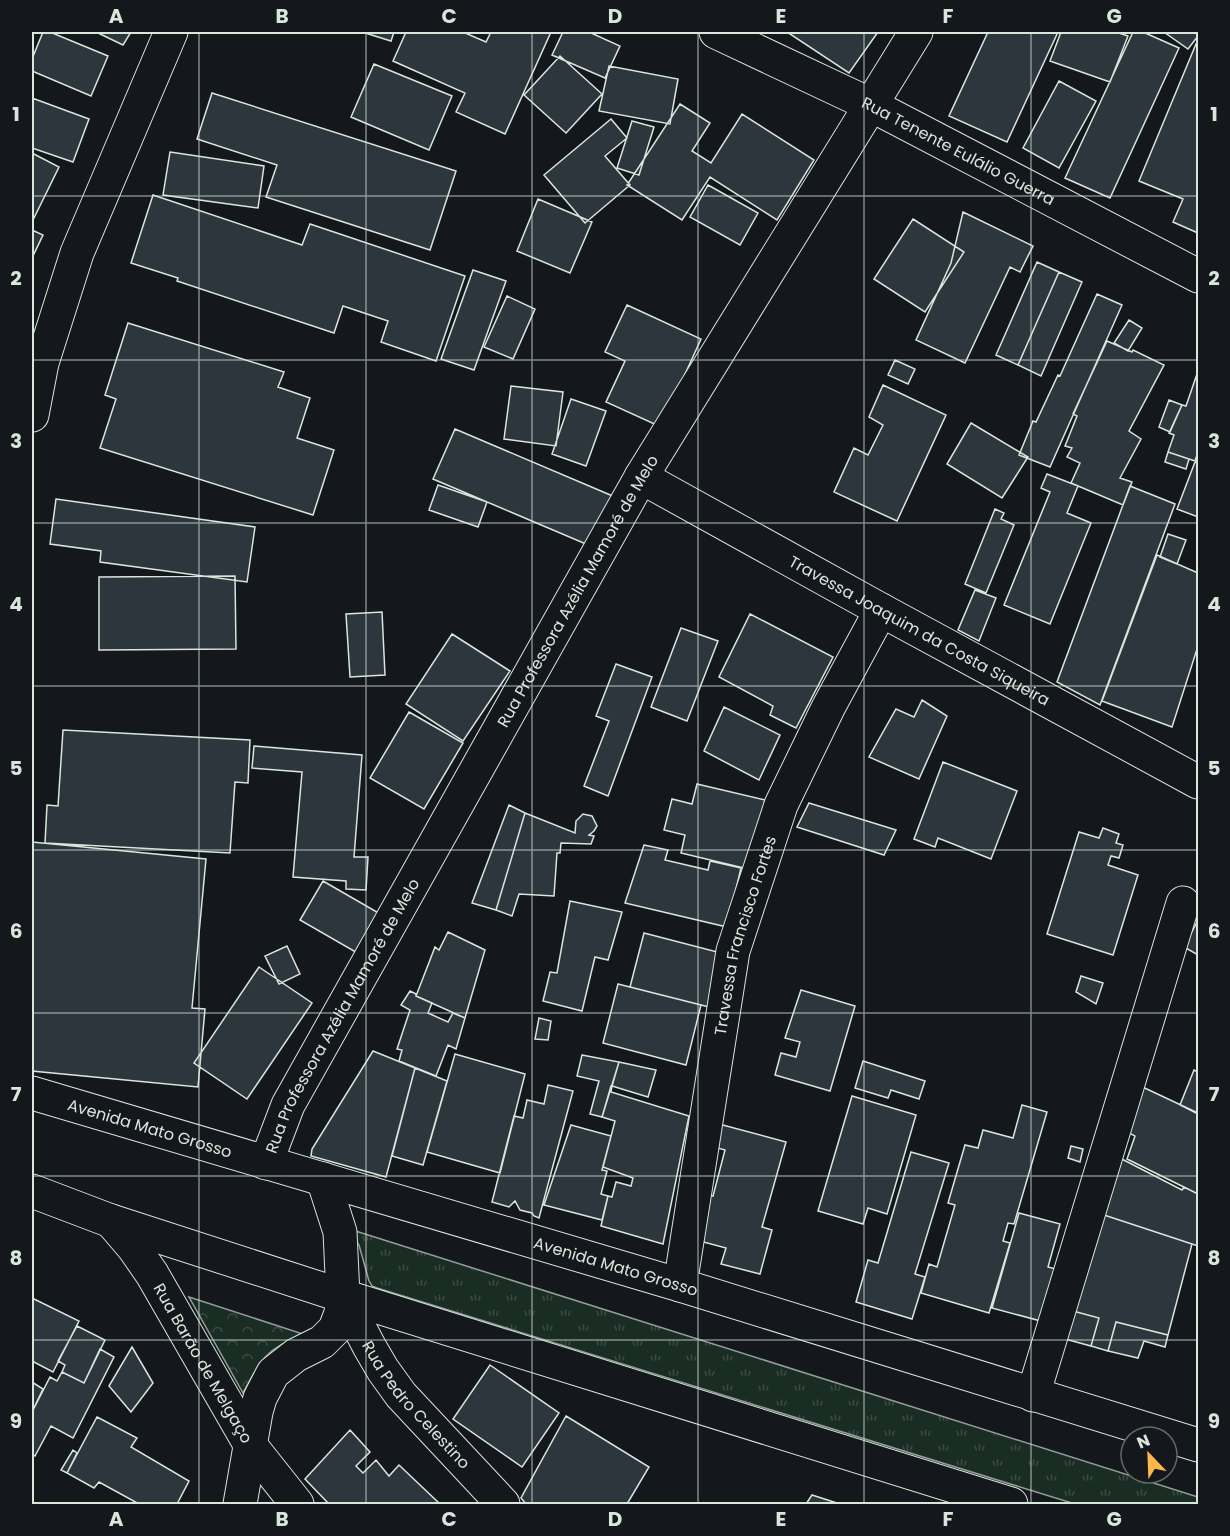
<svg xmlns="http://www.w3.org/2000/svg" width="1230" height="1536" font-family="Poppins,sans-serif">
<defs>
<pattern id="grass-tufts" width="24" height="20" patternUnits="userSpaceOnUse" patternTransform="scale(1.5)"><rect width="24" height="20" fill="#1a2d24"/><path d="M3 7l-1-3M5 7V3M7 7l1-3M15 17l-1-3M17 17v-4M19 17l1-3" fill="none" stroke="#3b4b43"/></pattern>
<pattern id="forest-crowns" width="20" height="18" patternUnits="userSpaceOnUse" patternTransform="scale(1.5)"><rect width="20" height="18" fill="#1a2d24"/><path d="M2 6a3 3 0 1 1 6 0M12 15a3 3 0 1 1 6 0" fill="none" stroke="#3b4b43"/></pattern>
</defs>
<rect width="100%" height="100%" fill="#14181c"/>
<!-- grass -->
<path fill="url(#grass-tufts)" stroke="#939e99" stroke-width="1.5" d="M346,1228l852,269v7h-123l-698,-216 -5,-2 -3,-5 -10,-36z"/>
<!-- forest -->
<path fill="url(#forest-crowns)" stroke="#939e99" stroke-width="1.5" d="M189,1297l114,37c-36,15 -42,24 -60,59z"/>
<!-- building -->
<path fill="#2c363c" stroke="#d8e6dc" stroke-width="1.5" d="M43,32h7l58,24 -17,40 -59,-25v-12z
M96,32h35l-8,13z
M362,32h32l-3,9z
M406,32h57l23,10 5,-10h60l-46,102 -49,-22 9,-19 -72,-32z
M563,32h26l31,14 -15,32 -53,-23z
M787,32h91l-29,41z
M988,32h70l-51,110 -58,-26z
M1061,32h55l12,4 -18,46 -60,-21z
M1133,32h10l36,16 -69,150 -45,-20z
M1164,32h34v4l-10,13z
M1196,44l2,1v188l-25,-11 10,-23 -44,-18z
M560,56l42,38 -36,39 -42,-38z
M374,64l78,32 -23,54 -78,-33z
M609,66l69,13 -8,45 -71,-13z
M1059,81l37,20 -37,67 -36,-20z
M212,93l244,78 -26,79 -164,-53 11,-32 -80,-26z
M32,98l57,21 -16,43 -41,-14z
M680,104l30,19 -18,28 19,12 31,-49 72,46 -37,60 -67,-43 -28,43 -55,-35z
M611,119l16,19 -22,18 25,29 -45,38 -41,-48z
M632,121l22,6 -15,48 -22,-7z
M170,152l94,14 -6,42 -95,-13z
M32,153l27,14 -27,55z
M708,185l50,28 -18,32 -50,-28z
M153,195l149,50 8,-21 155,52 -29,85 -55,-19 7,-21 -45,-15 -9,27 -157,-52 1,-3 -47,-15z
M538,199l54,23 -22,51 -53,-22z
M963,212l70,34 -13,26 -10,-5 -45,96 -49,-23 35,-77z
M913,219l51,33 -39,60 -51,-33z
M32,230l11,5 -11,23z
M1037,262l22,10 -41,93 -22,-10z
M473,270l33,11 -32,89 -33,-11z
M1059,272l23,10 -41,94 -23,-11z
M1097,294l25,11 -72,162 -31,-12 14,-34 3,1 22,-47 2,1z
M507,296l28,13 -22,50 -29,-12z
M627,305l74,34 -40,88 -55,-25 19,-41 -20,-9z
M1129,320l13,8 -14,23 -14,-8z
M128,323l156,49 -6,15 32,11 -13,40 37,12 -21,65 -213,-67 16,-49 -11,-4z
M1107,341l25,11 1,-2 31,15 -35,66 12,8 -21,39 12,4 -9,23 -52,-22 9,-20 -13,-6 5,-9 -7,-2 12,-30 -4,-2z
M895,360l20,9 -7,15 -20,-9z
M1198,371v81l-3,9 -27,-9 6,-17 -5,-2 13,-28 4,1z
M883,385l63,30 -49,106 -63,-29 20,-44 14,7 15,-30 -14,-8z
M511,386l52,6 -7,54 -52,-7z
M571,399l35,12 -20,55 -34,-12z
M1169,400l13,5 -12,27 -11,-5z
M971,423l57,34 -26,41 -55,-34z
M455,429l160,68 -22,50 -160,-68z
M1168,452l21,7 -3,10 -21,-7z
M1195,462l3,1v54l-21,-8z
M1047,474l31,12 -11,27 24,10 -41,101 -46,-19 46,-113 -9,-4z
M438,485l49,17 -9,25 -49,-17z
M1130,486l45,18 -75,201 -43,-23z
M56,499l199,28 -8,55 -147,-20 1,-11 -51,-7z
M995,509l9,4 -3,6 13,6 -28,68 -21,-9z
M1168,534l18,6 -9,24 -17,-7z
M1157,555l41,18v73l-26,81 -70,-26z
M235,576l1,73 -137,1v-73z
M975,590l21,8 -17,43 -21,-11z
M382,612l3,63 -35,2 -4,-63z
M750,614l83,43 -37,71 -26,-13 3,-9 -54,-29z
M681,628l37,13 -31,80 -36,-14z
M452,634l58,37 -47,70 -57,-37z
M616,664l36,13 -44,119 -24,-10 25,-65 -13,-5z
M922,700l25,16 -28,63 -50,-22 27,-48 18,8z
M724,707l56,28 -21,45 -55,-29z
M409,712l54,31 -39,66 -54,-31z
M63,730l187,10 -2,43 -13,-1 -5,71 -185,-10 2,-38 11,1z
M254,746l108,9 -8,102h14l-2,33 -20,-1v-8l-53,-4 9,-105 -50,-4z
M943,762l74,29 -26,68 -53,-21 -3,9 -21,-8z
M697,784l68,16 -17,69 -67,-16 4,-18 -21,-5 8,-31 20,5z
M809,803l87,27 -12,25 -87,-28z
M509,805l16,8 -29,97 -24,-7z
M525,813l50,20 1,-12 7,-7 9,2 5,10 -3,5 -5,4 5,1 -3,8 -30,-1 -1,10h-3l-3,43 -35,-2 -7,22 -16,-6z
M1103,828l16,6 -3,9 7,2 -4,13 -8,-2 -3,9 30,10 -25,80 -66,-21 32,-102 20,6z
M32,842l174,17 -14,149 13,1 -7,78 -166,-16z
M644,845l24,5 -3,10 43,10 2,-9 31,7 -14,59 -102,-24z
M323,881l66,38 -23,39 -66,-38z
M570,901l52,11 -14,48 -13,-3 -13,54 -39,-10 7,-29 7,1z
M1198,920v35l-14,-8z
M448,932l37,18 -20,68 -49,-22 19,-49 4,3z
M644,933l81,21 -12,54 -83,-21z
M287,946l13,28 -21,10 -14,-28z
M259,967l53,36 -65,96 -53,-36z
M1081,976l22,7 -7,21 -20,-12z
M618,984l83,21 -15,60 -83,-22z
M801,990l54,16 -25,85 -55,-16 6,-22 15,4 4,-15 -15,-4z
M410,991l6,3v2l16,7 -4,10 20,9 5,-9 12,5 -9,31 -8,-4 -12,31 -37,-15 3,-11 -5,-1 13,-39 -9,-5z
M539,1018l12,3 -3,19 -13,-1z
M373,1051l42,17 -29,109 -75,-21 1,-7z
M455,1054l70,20 -25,99 -73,-21z
M582,1055l37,7 -17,55 -12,-3 9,-33 -22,-5z
M863,1061l62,20 -6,18 -28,-9 -3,8 -33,-10z
M619,1062l37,8 -8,27 -36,-11z
M415,1068l32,13 -24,84 -31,-9z
M1194,1070l4,2v42l-18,-9z
M1134,1083l64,30v81l-71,-35 8,-23 -15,-8z
M548,1085l25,6 -34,127 -5,-2 -2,-3 -12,-3 -5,-9 -6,6 -17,-5 22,-86 9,2 4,-18 17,4z
M611,1086h1l-1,6 78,24 -26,128 -62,-18 7,-30 4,1 4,-15 15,4 2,-8 -30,-11 12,-46 -13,-4z
M852,1096l64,19 -29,99 -19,-6 -5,16 -45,-13z
M1022,1105l25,7 -33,112 -6,-1 -5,18 7,2 -21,70 -68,-20 8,-29 8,3 18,-62 -7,-2 17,-58 13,3 5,-18 30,8z
M719,1124l67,18 -24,85 10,3 -12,44 -39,-10 5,-16 -30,-8 9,-46 8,2 12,-46 -11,-3z
M571,1125l40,11 -9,34 5,1 -6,23 7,2 -6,24 -58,-15z
M1071,1146l12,3 -3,13 -12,-4z
M911,1152l38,11 -34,111 10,3 -13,42 -56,-17 12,-42 10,3z
M1114,1155l68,35 2,-3 14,7v52l-100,-33z
M1019,1213l41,11 -12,43 19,5 -15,52 -60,-16z
M1098,1213l94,31 -24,91 -52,-13 -8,29 -17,-5 8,-28 -26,-7z
M32,1298l47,23 -26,51 -21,-11z
M1073,1311l26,7 -8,28 -26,-7z
M1116,1322l52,13 -3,12 -21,-6 -6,17 -30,-7z
M77,1326l28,14 -21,43 -22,-11 3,-7 -7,-4z
M132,1347l21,36 -22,29 -22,-26z
M100,1349l14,8 -41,81 -22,-12 -16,30 -3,-2v-42l18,-35 7,4 5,-9 22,11z
M490,1365l69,48 -37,54 -69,-48z
M32,1382l11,7 -11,23z
M566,1416l83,51 -22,37h-101l-5,-6z
M97,1417l40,21 -6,9 58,34 -12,23h-38l-40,-22 -5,6 -27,-15z
M350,1430l20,22 -14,14 7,7 13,-13 13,16 10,-11 41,39h-111l-24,-25z
M73,1450l4,3 -10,20 -6,-3z
M812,1495l28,9h-34z"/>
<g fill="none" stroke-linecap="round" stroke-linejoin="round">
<defs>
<g id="minor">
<path id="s1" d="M716,32l155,73 327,171"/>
<path d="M32,415l10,-52 35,-110 94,-221"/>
<path id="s2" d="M641,477l240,133 317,172"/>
<path id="s3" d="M266,1163l22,-58 353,-628 275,-445"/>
<path id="s4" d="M111,1221l23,27 18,26 99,172 46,58"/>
<path id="s5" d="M680,1285l53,-334 48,-146 47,-97 53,-98"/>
<path id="s6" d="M343,1296l26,50 14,24 18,25 102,109"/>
<path d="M1033,1395l150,-492"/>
<path d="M240,1504l16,-92 4,-14 13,-25 23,-18 26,-13 13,-13 6,-16 2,-17"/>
</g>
<g id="major">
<path id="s7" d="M32,1093l648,192 518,160"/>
<path d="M323,1179l17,53 3,64"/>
<path d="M32,1191l79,30 232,75 668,208"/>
</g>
</defs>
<!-- minor casing -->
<use href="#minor" stroke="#d8e6dc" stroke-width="35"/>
<!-- major casing -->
<use href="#major" stroke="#d8e6dc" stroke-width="35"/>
<!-- minor -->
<use href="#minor" stroke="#14181c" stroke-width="33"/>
<!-- major -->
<use href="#major" stroke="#14181c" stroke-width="33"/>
</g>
<!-- grid -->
<path fill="none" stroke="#d8e6dc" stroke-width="1.5" stroke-opacity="0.55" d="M199,32v1472M366,32v1472M532,32v1472M698,32v1472M864,32v1472M1031,32v1472M32,196h1166M32,360h1166M32,523h1166M32,686h1166M32,850h1166M32,1013h1166M32,1176h1166M32,1340h1166"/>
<g text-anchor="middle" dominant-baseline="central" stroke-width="4.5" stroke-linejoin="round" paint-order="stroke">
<!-- street labels -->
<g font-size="16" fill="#d8e6dc" stroke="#14181c">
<text stroke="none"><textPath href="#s1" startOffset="270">Rua Tenente Eulálio Guerra</textPath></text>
<text stroke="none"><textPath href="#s3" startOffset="652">Rua Professora Azélia Mamoré de Melo</textPath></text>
<text stroke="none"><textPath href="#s2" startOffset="318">Travessa Joaquim da Costa Siqueira</textPath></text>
<text stroke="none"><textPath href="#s5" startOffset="356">Travessa Francisco Fortes</textPath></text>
<text stroke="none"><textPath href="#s3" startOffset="166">Rua Professora Azélia Mamoré de Melo</textPath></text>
<text stroke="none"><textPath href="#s7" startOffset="123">Avenida Mato Grosso</textPath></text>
<text stroke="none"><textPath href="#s7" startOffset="609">Avenida Mato Grosso</textPath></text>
<text stroke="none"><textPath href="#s4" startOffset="170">Rua Barão de Melgaço</textPath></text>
<text stroke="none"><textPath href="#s6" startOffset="132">Rua Pedro Celestino</textPath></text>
</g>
</g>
<!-- border -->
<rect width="1230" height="1536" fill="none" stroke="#14181c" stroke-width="66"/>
<!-- north arrow -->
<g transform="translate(1149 1455) rotate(337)"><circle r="28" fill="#14181c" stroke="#626a69" stroke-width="1.5"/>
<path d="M0-4.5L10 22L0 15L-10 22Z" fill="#ffb74d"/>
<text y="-9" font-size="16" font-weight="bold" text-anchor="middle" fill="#d8e6dc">N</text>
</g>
<rect x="33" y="33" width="1164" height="1470" fill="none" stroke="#d8e6dc" stroke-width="2"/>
<g font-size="20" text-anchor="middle" font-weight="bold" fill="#d8e6dc">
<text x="116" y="23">A</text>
<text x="282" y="23">B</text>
<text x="449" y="23">C</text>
<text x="615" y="23">D</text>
<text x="781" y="23">E</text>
<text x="948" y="23">F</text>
<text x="1114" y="23">G</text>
<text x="16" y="121">1</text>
<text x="1214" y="121">1</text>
<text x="16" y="285">2</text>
<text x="1214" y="285">2</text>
<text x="16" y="448">3</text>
<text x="1214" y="448">3</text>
<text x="16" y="611">4</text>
<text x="1214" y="611">4</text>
<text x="16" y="775">5</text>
<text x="1214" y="775">5</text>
<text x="16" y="938">6</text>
<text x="1214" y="938">6</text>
<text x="16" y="1101">7</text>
<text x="1214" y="1101">7</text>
<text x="16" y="1265">8</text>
<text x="1214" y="1265">8</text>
<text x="16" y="1428">9</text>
<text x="1214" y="1428">9</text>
<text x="116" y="1526">A</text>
<text x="282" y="1526">B</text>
<text x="449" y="1526">C</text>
<text x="615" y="1526">D</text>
<text x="781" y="1526">E</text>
<text x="948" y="1526">F</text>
<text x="1114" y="1526">G</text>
</g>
</svg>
